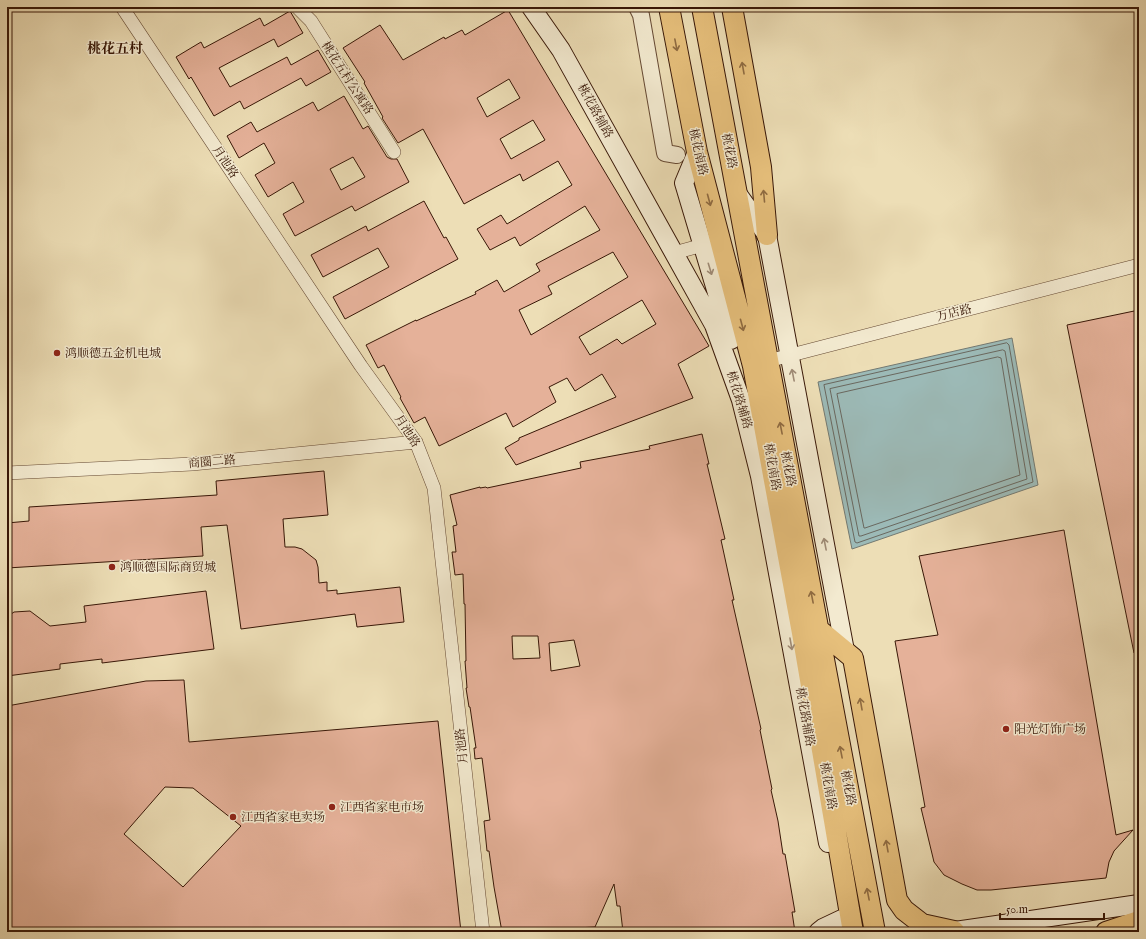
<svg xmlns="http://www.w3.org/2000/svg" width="1146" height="939" font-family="'IM FELL English','Noto Serif SC',serif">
<rect width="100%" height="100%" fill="#eddeb6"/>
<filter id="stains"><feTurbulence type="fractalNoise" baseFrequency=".005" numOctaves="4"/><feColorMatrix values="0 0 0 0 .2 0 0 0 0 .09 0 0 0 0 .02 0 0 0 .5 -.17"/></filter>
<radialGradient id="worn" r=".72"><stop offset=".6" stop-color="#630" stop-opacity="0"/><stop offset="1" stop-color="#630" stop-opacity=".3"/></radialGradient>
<!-- water -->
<path fill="#9cbab7" stroke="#747971" d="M1012,338l26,147 -186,64 -34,-167z"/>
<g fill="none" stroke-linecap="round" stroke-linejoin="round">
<!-- shore -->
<path stroke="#6a685f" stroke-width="1" d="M1007,343l2,2 24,137 -176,61 -2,-1 -31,-157z
M1003,350l2,1 22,128 -166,57h-2l-29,-147z
M998,357l3,1 19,117 -155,53h-1l-27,-134z"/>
</g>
<!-- building -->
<path fill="#e5b199" stroke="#381707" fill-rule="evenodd" d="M508,10l201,336 -31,18 15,34 -177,67 -11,-17 14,-8v-2l97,-41 -14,-23 -27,17 -8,-13 -18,9 7,15 -43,25 -7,-14 -67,33 -14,-29 -11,6 -14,-25 1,-1 -17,-32 -6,3 -12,-23 50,-25v1l60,-27 -1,-2 22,-12 7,12 36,-21 -4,-7 64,-34 -15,-24 -65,40 -5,-9 -25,13 -13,-21 24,-14 6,9 65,-39 -14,-24 -35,20 -3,-7 -56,30 -41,-75 -25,14 -16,-25 1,-1 -19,-34 1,-1 -22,-34 37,-23 23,35 41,-23 1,2 17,-9 3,5zM509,79l11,19 -33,19 -10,-19zM533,120l12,20 -34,19 -11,-20zM613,252l15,25 -97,58 -12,-25 33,-16 -4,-8zM642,300l14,24 -34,20 -5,-5 -27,16 -11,-18z
M290,11l13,22 -25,14 -4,-8 -55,29 11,19 57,-30 4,8 27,-15 13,22 -25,14 -5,-8 -57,31 -4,-8 -26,15 -23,-39 -2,2 -13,-22 25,-15 3,6 56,-30 4,8z
M344,96l19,33 5,-3 19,31 4,2h6l12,23 -54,29 -3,-5 -57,30 -12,-22 21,-12 -11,-20 -25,15 -13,-22 20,-12 -11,-20 -25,15 -12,-22 24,-14 6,10 56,-30 5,9zM353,157l12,20 -24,13 -11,-21z
M424,201l20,37 2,-1 12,22 -113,60 -12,-22 56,-30 -11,-19 -55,29 -12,-22 55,-29 2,5z
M1139,310v343h-5l-67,-328z
M702,434l7,30h-2l18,75 -4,1 13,60h-2l29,129 -1,1 12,59 -1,1 7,31 5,33h2l10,58h-3l3,20h-172l-3,-26h-3l-3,-22 -19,43 -19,1 1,4h-75l-8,-45 -5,-36h-2l-3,-30 6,-1 -8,-62 -7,1 -1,-11h2l-6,-41h-1l-3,-19h1l-2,-27h1l-1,-57h-1l-1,-30 -8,1 -3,-23h4l-3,-26 4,-1 -7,-30 30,-8v1l6,-1 1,1 94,-20 -1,-6 70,-13 -1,-3zM512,636h26l2,22 -27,1zM574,640l6,26 -29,5 -2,-28z
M324,471l4,44 -45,4 2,28h10l7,2 14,11 2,7 1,16 8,-1v9l10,-1v4l63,-7 4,35 -47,5 -2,-13 -114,15 -14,-104 -26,2 2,29 -196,12v-45l22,-2v-14l188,-12 -1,-14z
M1064,530l52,305 17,-5 -19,21 -5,11 -3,16 -115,12h-14l-15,-6 -18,-9 -10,-13 -13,-54 4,-1 -30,-166 43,-6 -19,-79z
M206,591l8,58 -112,14v-4l-42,5v5l-53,7v-59l7,-5 16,-1 20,15 36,-4 -2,-16z
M184,680l5,62 249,-21 23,211h-454v-226l139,-25zM165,787l28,1 48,38 -58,61 -59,-53z"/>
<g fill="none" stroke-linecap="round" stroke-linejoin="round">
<defs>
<path id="minor" d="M122,7l239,359 55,76 18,46 49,444
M297,7l14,14 83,131
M674,253l29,-8
M768,361l371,-96
M7,473l185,-9 224,-22"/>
<path id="tertiary" d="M637,7l4,8 24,138 12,2"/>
<path id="secondary" d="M531,7l30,43 153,275 27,75 19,76 68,367
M697,152l-13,31 47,157
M737,193l30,42 78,416
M818,932l5,-4 19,-9
M948,932l191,-28"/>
<path id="primary" d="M669,7l28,145 56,214 49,267 51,299
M702,7l173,925
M732,7l29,160 6,68
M818,629l35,29 44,242 7,10 18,14 32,7
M1106,932l33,-11"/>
</defs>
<!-- minor casing -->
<use href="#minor" stroke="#654933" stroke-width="14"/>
<!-- tertiary casing -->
<use href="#tertiary" stroke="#654933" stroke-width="18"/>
<!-- secondary casing -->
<use href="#secondary" stroke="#381707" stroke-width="20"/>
<!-- primary casing -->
<use href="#primary" stroke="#381707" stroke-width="22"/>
<!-- minor -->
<use href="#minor" stroke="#f3ead0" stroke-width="13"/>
<!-- tertiary -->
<use href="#tertiary" stroke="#f3ead0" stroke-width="16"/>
<!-- secondary -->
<use href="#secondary" stroke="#f3ead0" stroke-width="18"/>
<!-- primary -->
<use href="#primary" stroke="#e6bf7b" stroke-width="20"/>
</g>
<!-- one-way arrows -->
<defs><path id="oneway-shaft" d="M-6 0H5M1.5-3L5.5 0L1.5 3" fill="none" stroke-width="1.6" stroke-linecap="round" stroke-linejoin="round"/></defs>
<g stroke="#8f6b41">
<use href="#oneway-shaft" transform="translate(676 45) rotate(79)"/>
<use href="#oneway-shaft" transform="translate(743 68) rotate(-100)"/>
<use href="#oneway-shaft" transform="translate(764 196) rotate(-95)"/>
<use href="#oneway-shaft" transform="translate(709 200) rotate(75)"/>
<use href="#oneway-shaft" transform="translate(742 325) rotate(75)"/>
<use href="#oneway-shaft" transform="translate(781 428) rotate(-101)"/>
<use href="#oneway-shaft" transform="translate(812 597) rotate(-101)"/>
<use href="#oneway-shaft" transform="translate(861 704) rotate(-100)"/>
<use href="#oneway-shaft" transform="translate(841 752) rotate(-101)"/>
<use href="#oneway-shaft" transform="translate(887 846) rotate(-100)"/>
<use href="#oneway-shaft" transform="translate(868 894) rotate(-101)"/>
</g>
<g stroke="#9f8b76">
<use href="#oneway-shaft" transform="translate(710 269) rotate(73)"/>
<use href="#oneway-shaft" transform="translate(793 375) rotate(-101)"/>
<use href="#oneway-shaft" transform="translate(825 544) rotate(-101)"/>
<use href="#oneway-shaft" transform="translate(791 644) rotate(80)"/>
</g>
<!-- markers -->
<g fill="#8f2418" stroke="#f3ead0" stroke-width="1.5">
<circle cx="57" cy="353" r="4"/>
<circle cx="112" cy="567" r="4"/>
<circle cx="1006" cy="729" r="4"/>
<circle cx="332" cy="807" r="4"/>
<circle cx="233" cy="817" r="4"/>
</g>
<g text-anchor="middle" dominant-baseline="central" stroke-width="3" stroke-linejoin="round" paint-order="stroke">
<!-- street labels -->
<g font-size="12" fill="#381707" stroke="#f3ead0">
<text transform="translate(347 78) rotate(57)">桃花五村公寓路</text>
<text transform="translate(595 111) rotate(61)">桃花路辅路</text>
<text transform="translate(729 151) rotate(79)">桃花路</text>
<text transform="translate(698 152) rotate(77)">桃花南路</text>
<text transform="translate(225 162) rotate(56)">月池路</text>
<text transform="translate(954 313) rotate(-14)">万店路</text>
<text transform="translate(739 400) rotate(73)">桃花路辅路</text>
<text transform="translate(407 431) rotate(57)">月池路</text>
<text transform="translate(212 462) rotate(-5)">商圈二路</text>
<text transform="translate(772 467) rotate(80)">桃花南路</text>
<text transform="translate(788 469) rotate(79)">桃花路</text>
<text transform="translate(805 717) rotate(80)">桃花路辅路</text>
<text transform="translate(462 746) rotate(-96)">月池路</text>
<text transform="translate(828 786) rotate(80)">桃花南路</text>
<text transform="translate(848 788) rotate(79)">桃花路</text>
</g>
<!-- poi labels -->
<g font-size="12" fill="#381707" stroke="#f3ead0" text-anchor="start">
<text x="65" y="353">鸿顺德五金机电城</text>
<text x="120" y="567">鸿顺德国际商贸城</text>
<text x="1014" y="729">阳光灯饰广场</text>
<text x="340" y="807">江西省家电市场</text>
<text x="241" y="817">江西省家电卖场</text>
</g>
<!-- quarter labels -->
<g font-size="14" font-weight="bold" fill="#381707" stroke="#f3ead0">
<text x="115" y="49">桃花五村</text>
</g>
</g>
<!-- margin -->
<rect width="1146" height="939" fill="none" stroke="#eddeb6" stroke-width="24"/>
<rect x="8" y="8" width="1130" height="923" fill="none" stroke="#381707" stroke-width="2"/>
<rect x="12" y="12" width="1122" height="915" fill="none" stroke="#381707"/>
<!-- scale -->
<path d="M1000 913v6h104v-6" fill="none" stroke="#381707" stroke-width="2"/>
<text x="1006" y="913" font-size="12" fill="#381707" stroke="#f3ead0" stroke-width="3" paint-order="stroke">50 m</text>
<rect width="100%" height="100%" filter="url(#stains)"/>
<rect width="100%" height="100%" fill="url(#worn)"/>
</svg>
